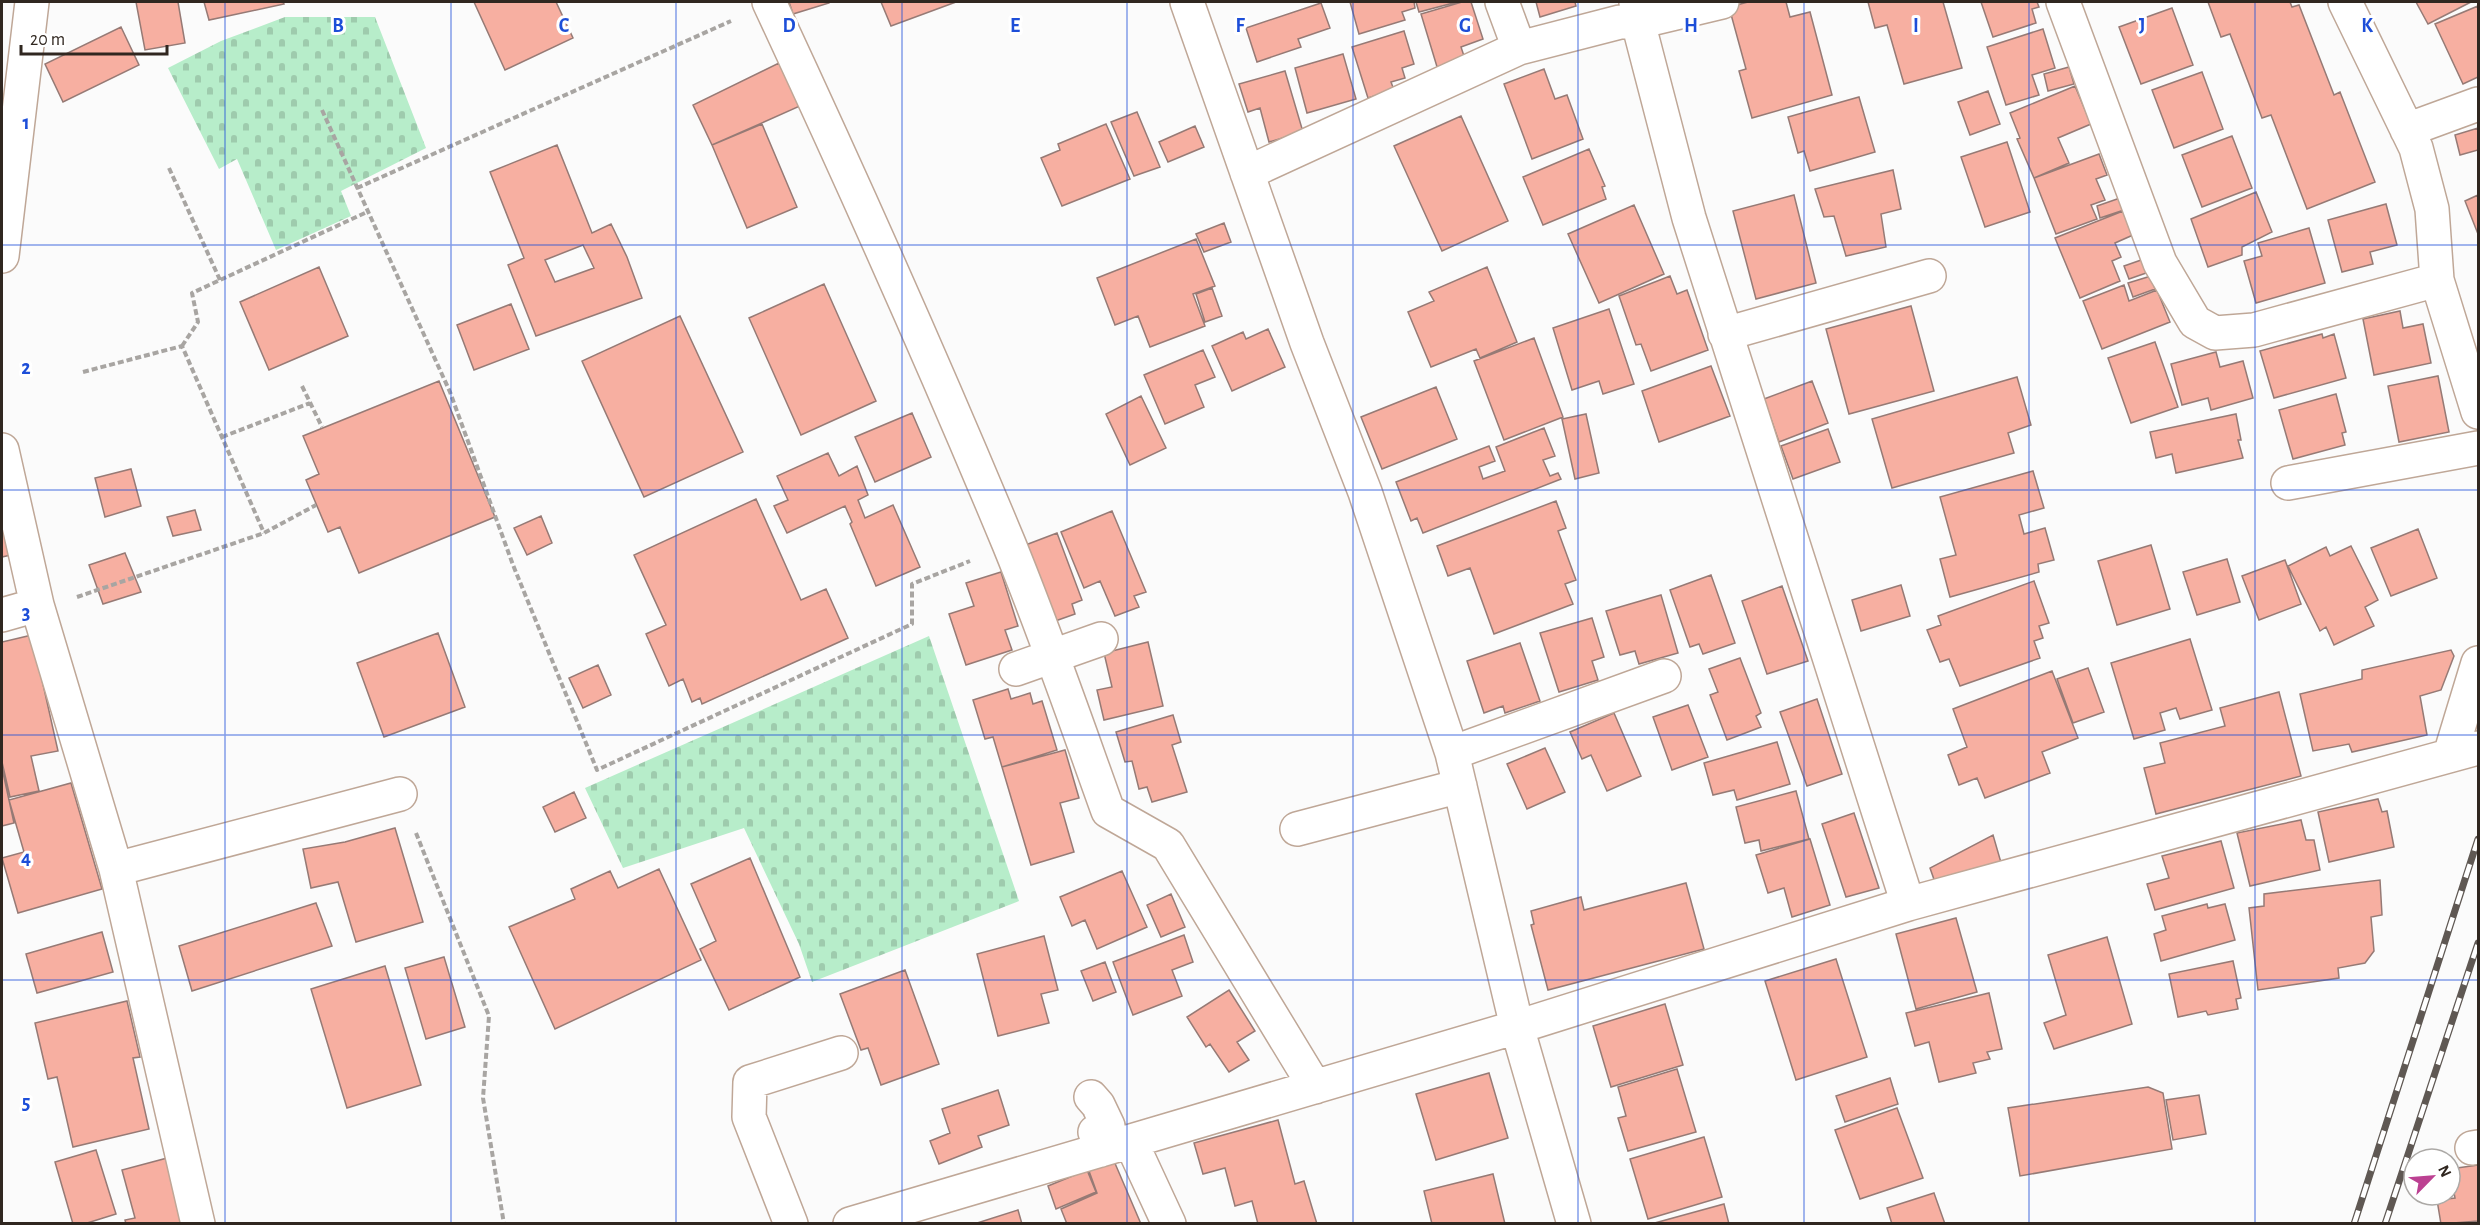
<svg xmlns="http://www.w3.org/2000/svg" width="2480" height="1225" font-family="'Alegreya Sans',sans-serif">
<defs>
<pattern id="cemetery-stones" width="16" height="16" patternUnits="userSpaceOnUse" patternTransform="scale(1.5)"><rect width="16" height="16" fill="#b7edca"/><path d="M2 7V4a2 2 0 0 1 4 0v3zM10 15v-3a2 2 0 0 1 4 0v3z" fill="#9ecbad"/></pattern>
</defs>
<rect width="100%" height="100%" fill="#fbfbfb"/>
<!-- cemetery -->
<path fill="url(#cemetery-stones)" d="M285,17h90l51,131 -85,43 10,25 -75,34 -39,-91 -18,10 -51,-101 53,-27z
M929,636l90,265 -207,81 -13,-38 -55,-116 -121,40 -38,-80z"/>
<!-- building -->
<path fill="#f7afa1" stroke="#967a75" stroke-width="1.5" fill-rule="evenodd" d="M136,2h42l7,41 -40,7z
M204,2h79l1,2 -75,16z
M474,2h82l17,36 -68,32z
M789,2h40v1l-36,11z
M881,2h75l-65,24z
M1350,2h64l1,6 -13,4 3,8 -46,14z
M1416,2h41l-38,10z
M1462,2h9l12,37 -22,8 5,15 -28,8 -17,-56z
M1536,2h39l1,4 -36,11z
M1748,2h38l4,15 20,-5 22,83 -80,23 -13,-47 7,-2 -17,-62z
M1868,2h75l19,66 -58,16 -17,-59 -12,3z
M1981,2h56l2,5 -7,2 4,14 -43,14z
M2208,2h82l2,5 7,-2 35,90 6,-3 35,90 -68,27 -36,-94 -9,3 -32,-84 -9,3z
M2416,2h55l-43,22z
M1321,3l9,25 -32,11 3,8 -44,15 -11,-34z
M2478,6v71l-15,7 -28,-60z
M2172,8l21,57 -52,19 -22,-57z
M121,27l18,38 -76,37 -18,-38z
M2043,29l12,39 -23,7 7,20 -33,10 -19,-58z
M1404,31l10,33 -12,4 3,10 -14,4 3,8 -26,8 -16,-51z
M1343,54l13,45 -49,14 -12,-45z
M779,63l21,43 -88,39 -19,-40z
M2069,67l5,17 -26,7 -4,-17z
M1544,69l11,30 12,-4 16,44 -51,20 -28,-75z
M1285,71l18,61 -34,10 -9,-34 -12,4 -9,-28z
M2202,72l21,57 -49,19 -22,-58z
M2075,86l16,38 -33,14 11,25 -35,15 -17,-39 3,-1 -10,-25z
M1988,91l12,33 -30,11 -12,-33z
M1859,97l16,55 -65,19 -6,-20 -6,2 -10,-36z
M1137,112l23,55 -26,9 -23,-54z
M1461,116l47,105 -66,30 -48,-105z
M762,124l35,83 -50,21 -35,-83z
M1106,124l24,55 -68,27 -21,-48 19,-8 -2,-6z
M1195,126l9,21 -36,15 -9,-20z
M2478,128v22l-18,5 -5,-20z
M2232,136l20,52 -50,19 -20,-52z
M2007,142l23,70 -45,15 -24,-70z
M557,145l35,88 19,-9 16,33 15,41 -106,38 -28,-71 16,-7 -34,-86zM583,245l11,23 -39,14 -10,-22z
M1589,149l16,37 -3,1 4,12 -63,26 -20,-48z
M2099,154l8,21 -11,4 9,21 -14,5 6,14 -41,15 -22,-56z
M1893,170l8,39 -20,5 5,33 -40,9 -12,-40 -10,1 -9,-28z
M2256,192l16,40 -30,15v8l-34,12 -17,-48z
M1794,195l22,88 -60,16 -23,-88z
M2478,195v39l-13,-33z
M2120,198l4,12 -24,8 -3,-12z
M2386,204l11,41 -27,7 3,12 -31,8 -14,-52z
M1634,205l30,69 -65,29 -31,-69z
M2123,211l10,24 -18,8 6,14 -9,4 8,20 -40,17 -25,-60z
M1224,223l7,19 -27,10 -8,-18z
M2309,228l16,55 -69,20 -12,-42 18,-5 -4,-13z
M1196,239l19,47 -22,8 12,32 -55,21 -12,-31 -23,9 -18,-47z
M2144,259l5,13 -20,7 -5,-13z
M319,267l29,69 -79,34 -29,-68z
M1487,267l30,75 -37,16 -4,-9 -45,18 -23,-55 26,-11 -5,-9z
M1670,276l7,18 10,-4 21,60 -57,21 -10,-27 -5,1 -17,-49z
M2151,276l4,13 -22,8 -5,-14z
M824,284l52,117 -75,34 -52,-117z
M2124,285l5,16 28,-11 13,32 -68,27 -19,-48z
M1212,288l10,28 -17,6 -9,-28z
M511,304l18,45 -55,21 -17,-45z
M1911,306l23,85 -85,23 -23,-85z
M1609,309l25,75 -31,10 -4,-13 -27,9 -19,-62z
M2400,311l3,17 20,-4 8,39 -57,12 -11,-56z
M680,316l63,136 -99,45 -62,-136z
M1268,329l17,38 -53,24 -20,-45 31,-14 3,7z
M2322,334l1,4 11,-4 12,44 -72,20 -14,-47z
M1534,338l29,79 -59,23 -30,-79z
M2155,342l23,65 -47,16 -23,-65z
M1203,350l12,27 -20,8 9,22 -39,17 -21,-49z
M2216,352l4,15 23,-6 10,37 -42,12 -3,-12 -26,7 -11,-41z
M1711,366l19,50 -71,26 -17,-51z
M2438,376l11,56 -50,10 -11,-56z
M2017,377l14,48 -23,8 6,20 -122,35 -20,-69z
M439,381l56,136 -136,56 -19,-46 -12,5 -22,-52 13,-6 -16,-38z
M1812,381l16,42 -49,19 -15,-43z
M1436,387l21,52 -75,30 -21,-52z
M2336,394l10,38 -4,1 3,12 -52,14 -14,-49z
M1141,396l25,52 -36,17 -24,-51z
M912,413l19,44 -56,25 -20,-45z
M1586,414l13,59 -24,6 -13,-60z
M2236,414l5,26h-3l5,18 -67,15 -4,-19 -16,4 -6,-26z
M1544,428l11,28 -12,4 7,16 8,-3 3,6 -138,54 -6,-15 -6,3 -15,-39 93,-36 6,15 -16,6 4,12 22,-8 -9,-24z
M1828,429l12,33 -47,17 -12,-33z
M828,453l11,23 18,-10 11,29 -10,5 7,18 28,-13 27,62 -44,19 -26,-62 2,-2 -7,-16 -58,27 -13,-27 14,-6 -11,-24z
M131,469l10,37 -36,11 -10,-39z
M2033,471l11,37 -25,7 5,19 21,-6 9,32 -16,4 1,8 -89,25 -10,-38 16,-4 -16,-58z
M756,499l45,101 25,-11 22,49 -146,66 -2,-6 -8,4 -9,-23 -14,7 -23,-52 20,-9 -32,-70z
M1556,501l10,27 -8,3 18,49 -11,4 8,20 -79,30 -24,-66 -22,8 -11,-30z
M2,508l9,47 -9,2z
M195,510l6,20 -28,6 -6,-19z
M1112,511l34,81 -12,4 5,11 -24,9 -15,-35 -16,7 -23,-56z
M541,516l11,27 -25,12 -13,-27z
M2418,529l19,49 -46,18 -20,-48z
M1057,533l25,67 -10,4 3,10 -45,16 -28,-76z
M2151,545l19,64 -53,16 -19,-64z
M2351,546l27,54 -13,7 9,19 -40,19 -8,-18 -6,4 -32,-65 38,-19 4,9z
M125,553l16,39 -38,12 -14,-39z
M2227,559l13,43 -43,13 -14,-43z
M2285,560l16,44 -42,16 -17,-44z
M1001,572l17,54 -13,4 7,20 -46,15 -17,-51 25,-8 -8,-23z
M1711,575l24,68 -32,11 -4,-10 -9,3 -20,-57z
M2034,581l15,42 -10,3 4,12 -9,3 6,17 -80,28 -11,-27 -9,3 -13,-32 14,-5 -3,-9z
M1901,585l9,31 -49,15 -9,-31z
M1782,586l26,75 -41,13 -25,-73z
M1661,595l17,58 -39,11 -4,-13 -15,4 -14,-44z
M1592,618l12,39 -12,4 6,19 -39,12 -19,-59z
M438,633l27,74 -81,30 -27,-74z
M32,635l26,116 -27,5 8,35 -29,6 -8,-35v-120z
M2190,639l22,71 -32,9 -4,-11 -16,5 5,17 -31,9 -23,-76z
M1148,642l15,64 -59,14 -7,-30 15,-3 -8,-34z
M1520,643l20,58 -35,12 -2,-7 -19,7 -17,-52z
M2451,650l3,6 -13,34 -21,6 7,39 -75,17 -3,-8 -36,7 -13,-57 62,-15v-9z
M1740,658l21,55 -5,3 5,11 -34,13 -17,-45 8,-3 -9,-23z
M598,665l13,30 -28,13 -14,-30z
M2088,668l16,44 -31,11 -16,-44z
M2052,671l26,67 -36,14 8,21 -65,25 -8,-20 -18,7 -11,-30 19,-8 -14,-38z
M1008,689l3,10 19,-6 3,11 9,-3 15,49 -55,17 -9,-30 -8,2 -12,-39z
M2279,692l22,84 -145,38 -12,-46 21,-5 -5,-20 65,-17 -5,-18z
M1817,699l25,75 -35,12 -27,-74z
M1688,705l20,52 -36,13 -19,-53z
M1614,713l27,63 -34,15 -16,-36 -9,4 -12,-27z
M1173,715l8,27 -9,3 15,47 -35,10 -5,-15 -8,2 -7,-28 -7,1 -9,-30z
M1777,742l13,42 -53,16 -3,-10 -21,5 -9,-32z
M1545,748l20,44 -38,17 -20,-45z
M1065,750l14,48 -19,5 14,49 -43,13 -29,-98z
M2,768l12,55 -12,3z
M71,783l31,106 -84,24 -16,-55 22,-6 -15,-52z
M1796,791l13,48 -48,12 -2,-11 -14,3 -9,-36z
M574,792l12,26 -31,14 -12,-25z
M2378,799l4,13 5,-1 7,36 -65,15 -11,-50z
M1854,813l25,75 -33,9 -24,-73z
M2301,820l5,20h8l6,30 -70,16 -13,-53z
M395,828l28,94 -67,20 -18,-60 -27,6 -8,-39 42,-7z
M1993,835l9,31 -65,22 -7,-20z
M1810,839l20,66 -38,12 -8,-29 -16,5 -12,-38z
M2221,841l13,47 -79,22 -8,-26 22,-6 -7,-22z
M750,858l50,119 -71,33 -29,-61 16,-8 -25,-57z
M659,869l42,91 -146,69 -46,-102 66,-28 -4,-10 39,-18 8,17z
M1122,871l25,56 -50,22 -12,-29 -13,6 -12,-29z
M2380,880l2,35 -11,2 3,34 -9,12 -27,5 1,10 -81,12 -9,-82 15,-2v-12z
M1686,883l18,66 -156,41 -17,-65 3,-1 -3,-13 50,-14 3,13z
M1171,894l14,33 -24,10 -14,-32z
M316,903l16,43 -140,45 -13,-45z
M2207,904l1,4 17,-4 10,36 -74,21 -7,-27 12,-4 -4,-14z
M1956,918l21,74 -61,17 -20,-75z
M102,932l11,40 -76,21 -11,-39z
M1184,935l9,27 -21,8 10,26 -49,19 -20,-53z
M1044,936l14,54 -17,4 8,29 -51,13 -21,-82z
M2107,937l25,87 -78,25 -10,-26 22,-8 -18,-60z
M444,957l21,70 -39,12 -21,-71z
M1836,959l31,98 -71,23 -31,-99z
M2233,961l8,37 -5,1 2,10 -30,6 -2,-4 -28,6 -9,-43z
M1105,962l11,30 -23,9 -12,-30z
M385,966l36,119 -74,23 -36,-119z
M905,970l34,94 -58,21 -13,-37 -7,2 -21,-56z
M1229,990l26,41 -18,11 12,18 -20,12 -19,-28 -4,3 -19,-30z
M1989,993l13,56 -15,3 3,7 -17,4 3,10 -37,9 -10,-40 -14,4 -9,-33z
M127,1001l13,56 -7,1 16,71 -76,18 -16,-70 -9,2 -13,-56z
M1665,1004l18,61 -72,22 -18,-61z
M1677,1069l19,63 -68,19 -10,-33 8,-2 -8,-29z
M1489,1073l19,65 -72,22 -20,-66z
M1890,1078l8,26 -53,18 -9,-26z
M2148,1087l15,6 9,56 -152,27 -12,-68z
M998,1090l11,35 -31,11 4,11 -43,17 -9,-23 20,-8 -8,-24z
M2199,1095l7,39 -33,6 -7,-40z
M1897,1108l26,70 -63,21 -25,-69z
M1278,1120l17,64 9,-3 13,43h-59l-6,-23 -17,5 -10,-38 -22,6 -9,-31z
M1704,1137l18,60 -74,22 -18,-60z
M96,1150l20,64 -32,10h-11l-18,-62z
M171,1157l18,64 -9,3h-54l-1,-4 10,-2 -13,-48z
M1114,1161l27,63h-74l-6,-15 36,-16 -8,-22z
M2478,1165v56l-37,3 -4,-24 18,-2 -5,-29z
M1087,1170l9,22 -40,17 -8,-23z
M1493,1174l12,50h-73l-8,-33z
M1934,1193l11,31h-53l-5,-16z
M1724,1204l5,20h-78z
M1018,1210l4,14h-48z"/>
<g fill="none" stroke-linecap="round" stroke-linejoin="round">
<defs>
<path id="minor" d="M769,2c83,178 164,359 240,542 36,88 67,178 99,267l60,34 147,242
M1187,2l120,341 58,149 87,261 65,274 57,197
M1502,2l17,46
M1636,2l2,20 51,196 219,686
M2063,2l97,261 35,59 20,11 39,-3 183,-50
M2345,2l71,146 16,61 5,71 41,132
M2407,130l71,-26
M1247,173l272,-125 101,-26h18l84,-20
M2,256l30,-254
M1725,334l204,-58
M2,450l35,155 79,264 82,355
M2288,483l190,-35
M2,615l35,-10
M1016,669l85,-30
M1452,753l212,-77
M2450,755l28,-92
M1297,829l163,-43
M116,869l284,-75
M1091,1097l7,8 10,21 -13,6 6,18
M1131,1142l38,82
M2472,1148l6,-1
M791,1224l-42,-107 1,-35 91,-29
M850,1224l667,-197 391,-123 570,-156"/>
</defs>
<!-- minor casing -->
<use href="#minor" stroke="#bfa797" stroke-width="36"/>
<!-- path -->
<path stroke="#a8a5a2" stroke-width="4" stroke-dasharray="6 3" stroke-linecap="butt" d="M322,110l128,282 63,173 84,205 315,-146v-40l58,-23
M169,168l51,112
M357,188l374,-167
M182,346l16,-24 -6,-29 175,-81
M83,372l99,-26 82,187
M302,386l20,41
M222,437l88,-34
M77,597l187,-64 52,-28
M416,833l73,183 -6,82 21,126"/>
<!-- minor -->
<use href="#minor" stroke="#fff" stroke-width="33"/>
<defs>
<path id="rail" d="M2354,1224l124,-385
M2385,1224l93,-281"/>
</defs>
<!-- rail casing -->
<use href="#rail" stroke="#5f5853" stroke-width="7"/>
<!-- rail -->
<use href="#rail" stroke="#fff" stroke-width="4.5" stroke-dasharray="14" stroke-linecap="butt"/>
</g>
<!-- grid -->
<path fill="none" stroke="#1d4ed8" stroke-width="1.5" stroke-opacity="0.55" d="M225,2v1222M451,2v1222M676,2v1222M902,2v1222M1127,2v1222M1353,2v1222M1578,2v1222M1804,2v1222M2029,2v1222M2255,2v1222M2,245h2476M2,490h2476M2,735h2476M2,980h2476"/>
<g font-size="20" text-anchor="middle" font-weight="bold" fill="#1d4ed8" stroke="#fff" stroke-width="6" stroke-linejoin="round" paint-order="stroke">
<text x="338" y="32">B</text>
<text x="564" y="32">C</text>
<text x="789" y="32">D</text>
<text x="1015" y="32">E</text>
<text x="1240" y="32">F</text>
<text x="1465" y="32">G</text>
<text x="1691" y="32">H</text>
<text x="1916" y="32">I</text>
<text x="2142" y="32">J</text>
<text x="2367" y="32">K</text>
<text x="26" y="129">1</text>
<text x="26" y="374">2</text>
<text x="26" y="619">3</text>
<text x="26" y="864">4</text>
<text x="26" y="1109">5</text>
</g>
<!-- border -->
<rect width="2480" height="1225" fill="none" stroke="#302720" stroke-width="6"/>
<!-- north arrow -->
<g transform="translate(2432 1177) rotate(65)"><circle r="28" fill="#ffffff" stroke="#aca9a6" stroke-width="1.5"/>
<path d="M0-4.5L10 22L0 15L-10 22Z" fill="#bc4192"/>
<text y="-9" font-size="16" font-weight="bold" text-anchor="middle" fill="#302720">N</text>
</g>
<!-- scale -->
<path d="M21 45v9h146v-9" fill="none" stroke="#302720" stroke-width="3"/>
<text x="30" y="45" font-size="18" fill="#302720" stroke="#ffffff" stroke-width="4.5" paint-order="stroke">20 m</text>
</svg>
